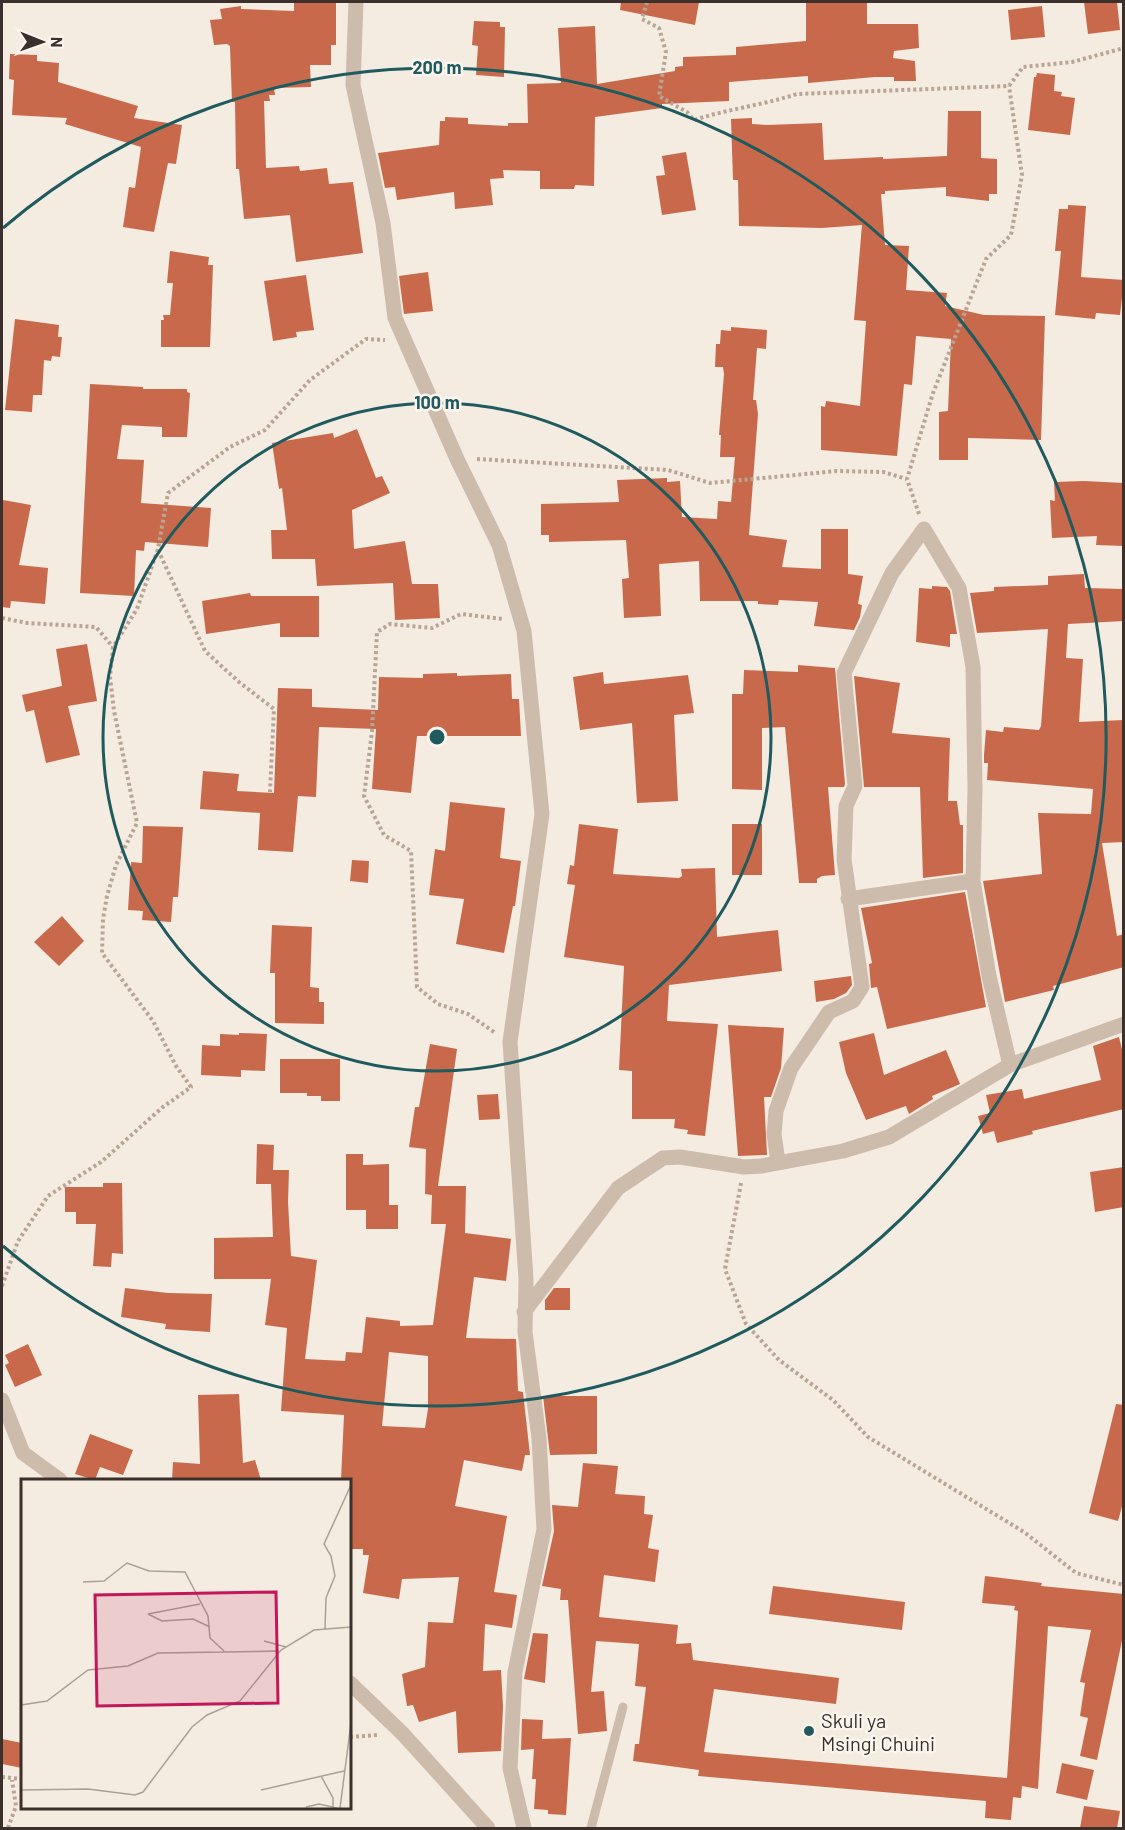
<svg xmlns="http://www.w3.org/2000/svg" width="1125" height="1830" font-family="Barlow,sans-serif">
<rect width="100%" height="100%" fill="#f4ebe1"/>
<!-- building -->
<path fill="#c8694b" fill-rule="evenodd" d="M294,2h42v43h-5v20h-21l1,22 -37,1 1,7h-6l1,6h-6l2,67 33,-2 1,5 27,-3 2,16 24,-2 10,71 -67,9 -6,-47 -46,4 -5,-50h-3l-1,-67h-3l-2,-56 -3,-2 -13,1 -4,-25 12,-1 -2,-10 21,-3v3l53,2z
M621,2h78l-4,23 -75,-15z
M806,2h61v22h51l1,24 -25,3 -1,7 22,3 1,20h-22v-4h-19l-67,6v-7l-79,6v19l-67,3v4l-67,9 -1,69 -19,-1 -1,4h-34v-18l-37,-1 1,8 -14,1 3,26 -38,4 -1,-17 -57,8 -2,-13 -10,1 -7,-35 61,-8 1,-24h5v-4l23,1v6l40,2v-3h20l-1,-39 34,-1 -3,-55 37,-2 2,58 78,-13v-4l8,-1v-9l53,-2v-8l70,-6z
M1084,2h33l3,28 -32,4z
M1042,6l3,31 -34,3 -3,-30z
M474,21l26,1v5h5l-1,50 -28,-2 2,-29 -6,-1z
M10,54l27,1v6l22,2 -1,19 80,24 -4,12 48,7 -6,39 -8,-1 -14,69 -31,-5 6,-40 6,1 6,-41 -76,-23 2,-6 -55,-3 2,-35 -5,-1z
M1037,73l18,2 -1,16 8,1 -1,4 14,2 -5,37 -42,-5 6,-53h2z
M948,111h33v47l16,1v35h-8v7l-43,-5v-9l-61,4v3h-4l4,51 24,1 -3,44 41,3 -2,13 39,9 61,1 -4,124 -73,-2v22h-29v-48l9,-1 3,-72 -35,-3 -4,49 -8,-1 -7,72 -76,-6v-44l4,1 1,-6 34,5 6,-85 -12,-1 8,-95 -40,3 -83,-2 -1,-46h-5l-2,-61 21,-1v6l15,1 55,-2 2,37 59,-3v2l64,-3z
M686,152l10,58 -34,5 -6,-39 9,-1 -3,-19z
M1068,205l18,1 -5,71 43,3 -4,35 -24,-2 -1,6 -40,-4 6,-64h-6l4,-42h9z
M170,251l39,6 -1,8h5l-3,82h-49v-27h3l-1,-5h7l3,-32h-6z
M428,272l5,39 -29,3 -5,-38z
M306,275l8,55 -18,2 1,5 -24,4 -9,-60z
M15,319l44,6 -1,12h4l-2,20 -8,-1 -1,5 -7,-1 -2,35h-9l-1,17 -27,-2z
M731,327l36,3 -1,19 -9,-1 -4,52h3l2,14 -9,121 38,5 -5,27 39,2v-40h27v45l15,2 -5,28 4,1 -2,12 -6,13 -40,-4 4,-24 -39,-2 -1,5 -20,-1v-3h-58l-1,-40 -40,3 2,52 -37,2 -2,-39 7,-1 -3,-38 -77,2v-7h-8v-31l78,-2 -2,-22 50,-2v4l13,-1 2,36 35,2 1,-18 13,1 4,-45h-15l1,-22h-2l5,-61 -1,-7h-8l1,-23h4l1,-14 10,1z
M90,384l53,3v2h44v3l3,1 -3,44h-25v-10l-40,-2 -5,34 27,1 -3,43 70,5 -3,39 -63,-5 -1,9 -8,-1 -2,46 -54,-3z
M357,429l19,49 6,-2 8,17 -38,17 2,39 51,-8 7,43h26l2,34 -45,2 -2,-37 -76,3 -2,-27h-43l-1,-29h16l-5,-42 -3,1 -7,-46 61,-10 1,5z
M1084,481l40,2v63l-28,-1 1,-9 -45,2 -2,-38 5,1 -1,-19z
M3,500l28,5 -12,60 29,3 -3,36 -34,-3 -1,7 -8,-1z
M1084,574l1,14 39,1v32l-56,3 -2,34 17,1 -4,63 45,-2v122l-22,1 15,93 7,-2v33l-71,19 1,4 -49,12 -22,-121 59,-7 -4,-61 53,1 2,-25 -106,-9 1,-17h-4v-8l2,-25 17,2 1,-5 35,3 2,-4 7,-97 -71,4 -7,-40 24,-2v-4l54,-2v-9z
M932,586l15,1 3,4 7,43h-7v13l-34,-5 3,-54 13,1z
M250,593l1,3h68v41h-39v-14l-74,11 -4,-33z
M87,644l10,57 -29,5 12,49 -34,8 -12,-53 -8,2 -4,-17 40,-9 -6,-37z
M798,665l37,3 10,116 -1,3h-16l7,88 -13,1 -5,3v4h-18l-14,-156 -23,1v62l-30,-1v-95h11l1,-24 54,2z
M603,672l1,12 84,-9 6,38 -20,2 4,86 -41,2 -5,-80 -52,7 -7,-53z
M457,673v3l54,-2 1,25h7l2,37h-104l-6,57 -39,-4 4,-60 -57,-2 -3,70 -18,-1 -5,56 -35,-2 2,-37 -60,-4 3,-38 36,3 -2,17 37,2 4,-105 34,1v18l66,3 1,-33 44,1v-4z
M854,676l46,7 -8,50 58,5 -2,63h9l3,24h3v48l-40,5 -3,-91h-56z
M450,802l55,6 -5,50 21,3 -6,45h-2l-9,47 -48,-9 8,-45 -35,-4 6,-46 10,2z
M579,824l39,5 -5,45 66,4 3,-2 -1,-7 34,-1 2,69 61,-7 4,41 -113,14 -2,36 51,3 -13,112 -18,-2 1,-4 -14,-2 1,-9h-43v-48l-13,-1 5,-104 -60,-9 11,-72 -8,-1 3,-19 4,1z
M732,824h30v51h-30z
M143,826l40,1 -5,70h-5l-2,25 -29,-2 1,-9 -15,-1 3,-48 11,1z
M352,860l17,1 -1,22 -18,-2z
M965,892l21,115 -99,22 -10,-42 -6,1 -2,-24 3,-1 -11,-55z
M62,916l22,25 -25,25 -25,-24z
M272,925l40,2 -2,60 9,1v14h5v22l-49,-1v-50h-5z
M851,976l1,9 -6,8 -12,6 -18,3 -2,-21z
M728,1025l56,3 -3,40 -10,29h-7l3,58 -29,1z
M239,1033l28,1 -2,37 -24,-1v7l-40,-2 1,-30 18,1v-12l19,1z
M874,1033l10,42 62,-25 14,34 -28,12 1,3 -24,15 -3,-8 -40,14 -20,-47 -7,-31z
M1119,1037l5,21v51l-92,22 1,3 -36,9 -3,-12 -11,3 -5,-18 12,-3 -4,-18 36,-6 2,10 77,-19 -8,-34z
M430,1044l27,5 -19,137h28l-1,47 46,6 -5,42 -32,-4 -8,61 50,1 2,52 5,1 7,63h-5l-3,16 -58,-11 -9,46 52,10 -13,76 23,3 -5,33 -27,-4 -2,47 18,-1 2,37 -2,44 -43,2 -2,-42 -37,11 -6,-17 -6,1 -5,-32 23,-7 3,-45 25,1 6,-46 -57,2 -3,20 -36,-6 6,-38h-6v-6h-13v-69h-9l3,-65 -63,-4 6,-83 -22,-3 6,-46h-57v-41l59,-1 -2,-53h-15l1,-40 17,1 -1,25h16l-1,32 3,54 26,4 -12,99 40,2 1,-9 16,1 4,-36 34,4v5l33,-1 13,-101h-15l1,-29 -7,-1 1,-45 -17,-2 6,-40h4zM389,1352l39,4v53l-3,19 -43,-2z
M280,1059h60v42h-19v-5h-14v-3h-27z
M498,1094l2,25 -21,1 -2,-25z
M346,1154h17v11l26,-1v41h9v24h-32v-19h-20z
M1124,1167v40l-29,5 -5,-40z
M103,1183h19l1,71 -11,-1 -1,14 -18,-1 3,-42h-20v-12h-11v-25h38z
M125,1288l43,5 44,1 -2,38 -45,-3 1,-5 -45,-7z
M554,1288h16v22h-25v-10z
M28,1344l14,31 -27,12 -10,-22 4,-2 -4,-8z
M239,1394l4,69 12,-3 6,20h-89l1,-18 27,2 -2,-69z
M543,1396h54v58l-47,1z
M1116,1404l8,1v94l-6,22 -29,-8z
M90,1434l43,16 -10,25 -23,-8 -5,13 -20,-6z
M583,1463l35,3 -3,28 30,2 -1,18 9,1 -5,33 11,2 -4,32 -51,-7 -5,42 79,8 -2,19 15,-1 2,17 146,18 -3,26 -122,-15 -10,63 303,26 11,-167 -4,-1 1,-4 -33,-3 3,-27 57,7 -1,3 83,8v37l-27,129 -17,-4 8,-38 -8,-2 5,-33 -5,-1 11,-52 -43,-4 -10,163 -16,-3 -1,12 -8,-1 -2,23 -26,-2 1,-17 -288,-25 1,-6 -66,-9 2,-17h4l7,-57 -11,-1 4,-42 -43,-3 -5,51 13,-1 3,40 -29,3 -10,-134h-8l1,-11 -19,-3 12,-55 -2,-26 26,2z
M773,1586l132,16 -3,28 -133,-16z
M533,1633l15,1 -3,49 -21,-4z
M522,1719l21,1 -1,19 29,-1 -5,77 -18,-1v-4l-14,-1 2,-30h-4l2,-30 -13,1z
M2,1739l20,4v25l-20,-4z
M1062,1763l32,7 -7,30 -31,-7z
M1084,1806l36,5 -3,17h-37z"/>
<g fill="none" stroke-linecap="round" stroke-linejoin="round">
<!-- path -->
<path stroke="#b9a596" stroke-width="4" stroke-dasharray="3 3" stroke-linecap="butt" d="M647,2l-5,17 17,9 7,24 -7,44 28,16 7,8c34,-11 69,-15 103,-26l212,-8 14,-19 49,-5 52,-14
M477,459l191,11 42,13 127,-12 46,1 24,7
M919,514l-12,-35 26,-86 53,-134 25,-24 11,-60 -13,-89
M158,550l47,101 34,31 35,27 -4,83
M2,618l25,5 69,4 17,20
M494,1032l-26,-18 -30,-10 -21,-17 -6,-136 -27,-16 -20,-39 8,-64 5,-100 13,-8 42,4 29,-14 42,5
M741,1183l-16,86 21,55 33,36 54,40 35,37 156,95 52,41 48,12
M2,1286l16,-45 30,-45 53,-34 62,-55 28,-20 -15,-21 -23,-45 -51,-68 1,-34 4,-23 9,-31 21,-42 -23,-112 -4,-34 3,-30 24,-38 21,-60 10,-56 62,-46 35,-17 45,-50 56,-41 19,1
M350,1737l28,-2
M2,1777l20,2
M8,1828l8,-22 -4,-26"/>
<!-- lane -->
<path stroke="#cdbbac" stroke-width="9" d="M591,1828l32,-121"/>
<!-- street -->
<path stroke="#cdbbac" stroke-width="15" d="M356,2l-3,83 30,138 12,95 62,141 42,86 25,86 18,183 -32,228 16,237 -1,53 14,106 5,91 -29,143 -5,96 14,60
M848,899l125,-18
M778,1162l-4,-28 2,-23 15,-43 38,-56 24,-11 9,-14 -18,-128 2,-53 9,-20 -11,-113 48,-100 32,-44 35,59 14,79 2,121 -2,93 16,95 21,89
M524,1312l94,-124 45,-30 17,-1 64,10 18,-1 81,-15 46,-14 121,-72 114,-41
M2,1400l21,53 37,27
M350,1683l53,51 85,94"/>
</g>
<!-- distance rings -->
<g fill="none" stroke="#1f5a5e" stroke-width="3">
<circle cx="437" cy="737" r="334"/>
<path d="M3 228A669 669 0 1 1 3 1246"/>
</g>
<!-- markers -->
<circle fill="#1f5a5e" stroke="#fbf5ee" stroke-width="2" cx="809" cy="1731" r="6"/>
<g text-anchor="middle" dominant-baseline="central" stroke-width="5" stroke-linejoin="round" paint-order="stroke">
<!-- poi labels -->
<g font-size="20" fill="#3b302b" stroke="#fbf5ee" text-anchor="start">
<text x="821" y="1720">Skuli ya<tspan x="821" dy="23">Msingi Chuini</tspan></text>
</g>
</g>
<!-- overview -->
<g transform="translate(21 1479)">
<rect width="330" height="330" fill="#f4ebe1"/>
<path fill="none" stroke="#aaa098" stroke-width="1.5" d="M62,103l21,-1 23,-18 22,8 36,1 23,44 2,22 14,13M127,135l14,7 31,-2 17,8M127,135l52,-10M304,150l1,-31 9,-22 -4,-20 -7,-12 27,-59M243,162l22,6M0,226l26,-4 41,-31 40,-4 30,-13 121,-2M300,297l12,22v9M0,311l67,-1 47,6 8,-3 49,-65 15,-12 33,-14 41,-51 33,-20 37,-3M240,311l83,-19M285,328l13,-3 18,4M319,329l11,-85"/>
<path fill="#c2185b" fill-opacity="0.15" stroke="#c2185b" stroke-width="3" d="M255,113l2,111 -181,3 -2,-111z"/>
<rect width="330" height="330" fill="none" stroke="#3b302b" stroke-width="3"/>
</g>
<circle cx="437" cy="737" r="9" fill="#1f5a5e" stroke="#fbf5ee" stroke-width="3"/>
<g font-size="18" text-anchor="middle" font-weight="bold" fill="#1f5a5e" stroke="#fbf5ee" stroke-width="5" stroke-linejoin="round" paint-order="stroke">
<text x="437" y="74">200 m</text>
<text x="437" y="409">100 m</text>
</g>
<!-- border -->
<rect width="1125" height="1830" fill="none" stroke="#3b302b" stroke-width="6"/>
<!-- north arrow -->
<g transform="translate(42 42) rotate(91)" stroke="#fbf5ee" stroke-width="4.5" paint-order="stroke">
<path d="M0-4.5L10 22L0 15L-10 22Z" fill="#3b302b"/>
<text y="-9" font-size="16" font-weight="bold" text-anchor="middle" fill="#3b302b">N</text>
</g>
</svg>
